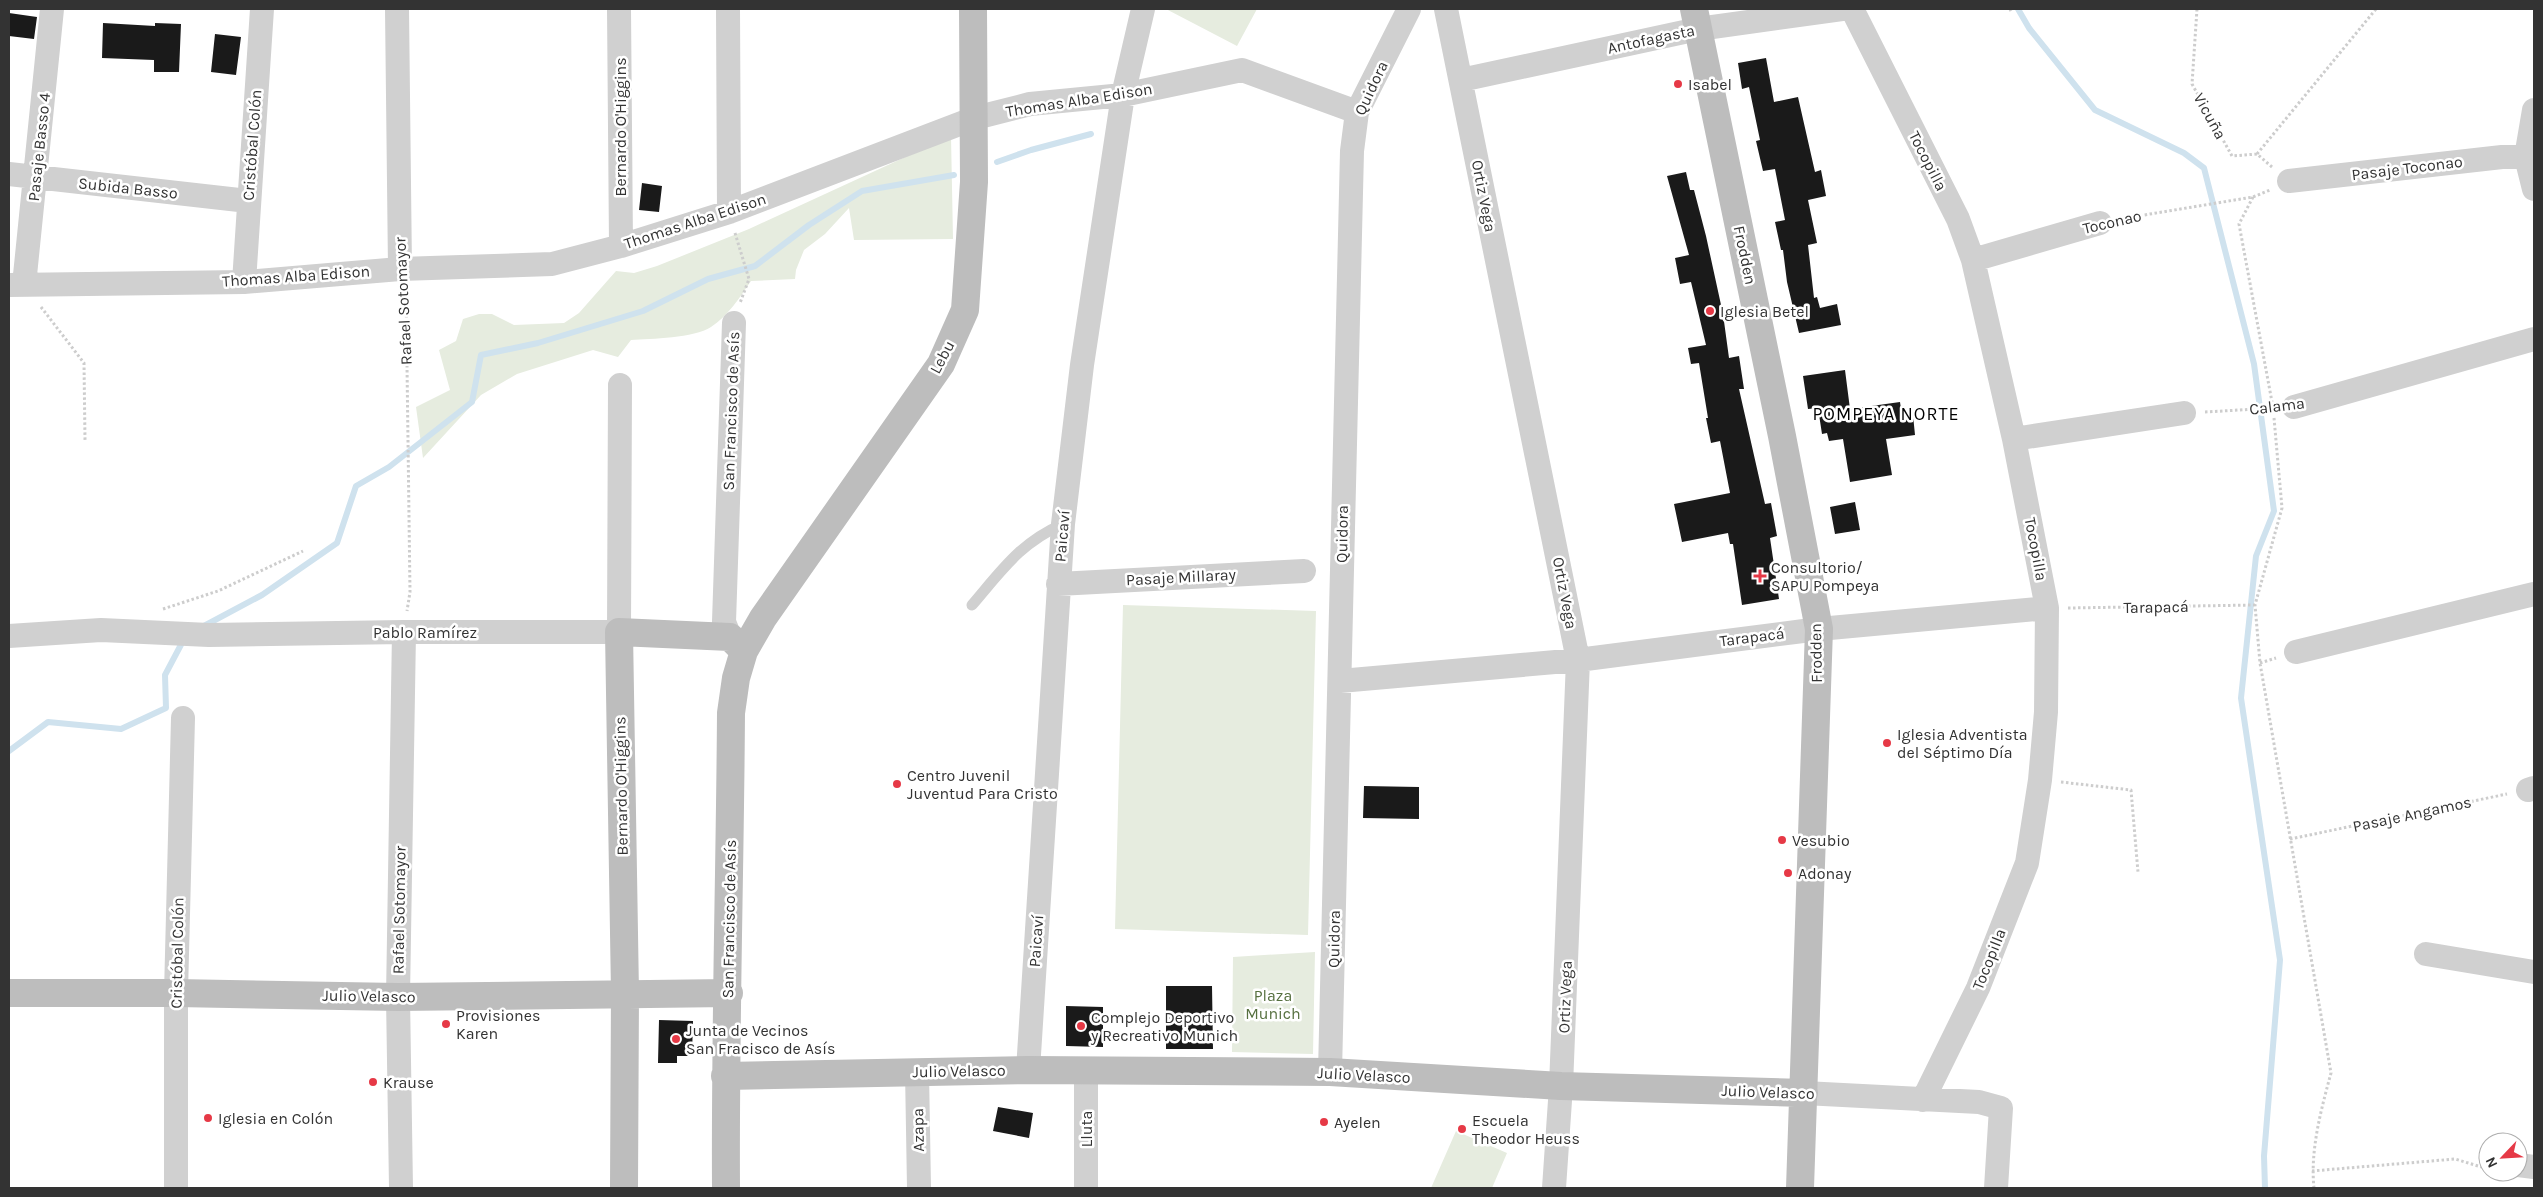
<svg xmlns="http://www.w3.org/2000/svg" width="2543" height="1197" font-family="Karla,sans-serif">
<rect width="100%" height="100%" fill="#fff"/>
<!-- green -->
<path fill="#e6ecdf" d="M1166,9h91l-20,37z
M951,136l2,103 -99,1 -5,-32 -24,26 -21,16 -8,20 -1,9 -44,2c-11,16 -23,35 -40,46 -17,11 -60,12 -80,13l-13,17 -25,-7 -76,24 -36,21 -58,63 -7,-51 34,-17 -11,-40 17,-9 7,-22 16,-5h13l22,11 50,-2 15,-10 37,-42 18,2 23,-7 92,-37z
M1123,605l193,6 -8,324 -193,-6z
M1315,952l-2,102 -81,-2 1,-95z
M1456,1131l51,22 -15,35h-61z"/>
<g fill="none" stroke-linecap="round" stroke-linejoin="round">
<!-- stream -->
<path stroke="#cfe2ee" stroke-width="6" d="M2018,9l11,19 66,82 89,43 20,15 50,196 20,147 -18,45 -15,142 39,262 -16,196 1,32
M997,162l34,-12 60,-16
M202,627l60,-32 75,-52 19,-57 33,-19 83,-65 9,-47 57,-12 105,-32 65,-32 47,-13 54,-41 53,-34 92,-16
M9,751l39,-29 73,7 45,-21 -1,-33 19,-36"/>
</g>
<!-- building -->
<path fill="#1a1a1a" d="M9,13l28,4 -3,22 -25,-3z
M103,23l52,3v-3l26,1 -2,48h-25v-12l-52,-2z
M215,34l26,3 -5,38 -25,-3z
M1766,58l8,44 24,-5 17,75 6,-2 5,26 -18,4 9,43 -9,2 6,53 3,-1 3,11 17,-4 4,21 -42,8 -12,-51 -4,-32h-2l-6,-28 10,-2 -10,-51 -12,2 -7,-30 4,-1 -11,-53 -7,2 -4,-26z
M1686,172l4,18h4l12,46 17,78 6,44 10,-2 5,33h-5l26,115 6,-1 6,33 -7,2 9,61 -37,6 -9,-61h-3l-2,-11 -46,9 -8,-38 56,-11 -10,-52 -9,2 -5,-25h2l-9,-55 -8,1 -3,-16 18,-3 -15,-63 -11,2 -5,-26 14,-3 -22,-79z
M642,183l20,3 -3,26 -20,-2z
M1845,370l5,39 50,-7 2,14 11,-1 2,20 -29,4 6,36 -42,7 -7,-43 -14,2 -2,-8 -5,1 -4,-26 -10,1 -5,-33z
M1855,502l5,28 -25,4 -5,-27z
M1364,786l55,1v32l-56,-1z
M1166,986h46l1,63h-47z
M1066,1006l37,1v40l-37,-1z
M659,1020l34,1 -1,35h-15v7h-19z
M998,1107l35,6 -4,25 -36,-7z"/>
<g fill="none" stroke-linecap="round" stroke-linejoin="round">
<!-- path -->
<path stroke="#cdcdcd" stroke-width="3" stroke-dasharray="2.5 2.5" stroke-linecap="butt" d="M2010,9l1,2
M2197,9l-5,75 40,72 25,-2 15,13
M2257,154l119,-145
M2253,197l-14,27 33,178
M2120,219l133,-22 17,-7
M735,233l14,46 -9,24
M406,290l4,302 -3,19
M41,307l43,56 1,77
M2205,412l69,-4
M2274,418l8,90 -27,97 5,58 71,410c-10,37 -21,77 -17,115
M2068,608l187,-3
M163,609l55,-18 85,-40
M2260,663l16,-5
M2061,782l70,8 7,82
M2290,839l217,-45
M2312,1171l143,-12 33,10"/>
<!-- lane -->
<path stroke="#d0d0d0" stroke-width="11" d="M972,605c30,-35 48,-62 91,-81"/>
<!-- street -->
<path stroke="#d0d0d0" stroke-width="24" d="M397,9l3,260
M619,9l2,237
M728,9l1,203
M1446,9l132,651 -17,426 -7,102
M1852,9l106,210 15,41 41,179 33,169 -1,104 -6,68 -13,83 -49,125 -55,112
M1461,80l237,-51 144,-20
M2534,110l-8,47 8,32
M9,174l239,27
M2289,181l213,-24h24l8,-4
M1973,260l127,-37
M244,282l18,-273
M9,285l235,-3 156,-13 152,-5 69,-18 108,-34 246,-94 55,-14 93,-9 119,-25 115,42
M24,285l28,-276
M2294,407l240,-68
M2014,439l170,-26
M1058,584l246,-13
M9,636l92,-6 108,5 195,-3h215l1,-247
M730,637l-6,-15 10,-299
M2296,652l238,-58
M1340,681l238,-21 241,-31 228,-21
M2528,790l6,-2
M2426,954l108,18
M1028,1070l35,-546 19,-159 41,-270 20,-86
M917,1071l2,117
M1330,1072l22,-921 5,-39 52,-103
M1804,1093l175,9 22,6 -5,80
M2518,1165l16,2
M176,1188v-195l7,-275
M401,1188l-3,-191 6,-365
M1086,1188v-118"/>
<!-- secondary -->
<path stroke="#bdbdbd" stroke-width="28" d="M1694,9l88,427 37,193 -19,559
M9,993h167l222,4 331,-4
M725,1076l303,-6 302,2 231,14 243,7
M624,1188l1,-195 -6,-361 111,5 14,14
M726,1188c-1,-158 4,-317 5,-475l5,-35 8,-27 19,-33 178,-254 24,-54 9,-128 -1,-173"/>
</g>
<!-- markers -->
<g fill="#e63946" stroke="#fff" stroke-width="2">
<circle cx="1678" cy="84" r="5"/>
<circle cx="1710" cy="311" r="5"/>
<path d="M1757.5 568.5h5v5h5v5h-5v5h-5v-5h-5v-5h5z"/>
<circle cx="1887" cy="743" r="5"/>
<circle cx="897" cy="784" r="5"/>
<circle cx="1782" cy="840" r="5"/>
<circle cx="1788" cy="873" r="5"/>
<circle cx="446" cy="1024" r="5"/>
<circle cx="1081" cy="1026" r="5"/>
<circle cx="676" cy="1039" r="5"/>
<circle cx="373" cy="1082" r="5"/>
<circle cx="208" cy="1118" r="5"/>
<circle cx="1324" cy="1122" r="5"/>
<circle cx="1462" cy="1129" r="5"/>
</g>
<g text-anchor="middle" dominant-baseline="central" stroke-width="5" stroke-linejoin="round" paint-order="stroke">
<!-- street labels -->
<g font-size="16" fill="#333" stroke="#fff">
<text transform="translate(1651 39) rotate(-12)">Antofagasta</text>
<text transform="translate(1371 88) rotate(-65)">Quidora</text>
<text transform="translate(1079 100) rotate(-9)">Thomas Alba Edison</text>
<text transform="translate(2210 116) rotate(61)">Vicuña</text>
<text transform="translate(620 127) rotate(-90)">Bernardo O'Higgins</text>
<text transform="translate(252 145) rotate(-86)">Cristóbal Colón</text>
<text transform="translate(39 147) rotate(-84)">Pasaje Basso 4</text>
<text transform="translate(1928 161) rotate(63)">Tocopilla</text>
<text transform="translate(2407 168) rotate(-7)">Pasaje Toconao</text>
<text transform="translate(128 188) rotate(6)">Subida Basso</text>
<text transform="translate(1484 196) rotate(79)">Ortiz Vega</text>
<text transform="translate(695 221) rotate(-18)">Thomas Alba Edison</text>
<text transform="translate(2112 222) rotate(-13)">Toconao</text>
<text transform="translate(1745 255) rotate(78)">Frodden</text>
<text transform="translate(296 276) rotate(-4)">Thomas Alba Edison</text>
<text transform="translate(403 301) rotate(-93)">Rafael Sotomayor</text>
<text transform="translate(942 357) rotate(-62)">Lebu</text>
<text transform="translate(2277 406) rotate(-7)">Calama</text>
<text transform="translate(731 411) rotate(-88)">San Francisco de Asís</text>
<text transform="translate(1342 534) rotate(-89)">Quidora</text>
<text transform="translate(1062 536) rotate(-85)">Paicaví</text>
<text transform="translate(2036 549) rotate(79)">Tocopilla</text>
<text transform="translate(1181 577) rotate(-3)">Pasaje Millaray</text>
<text transform="translate(1565 593) rotate(79)">Ortiz Vega</text>
<text transform="translate(2156 607) rotate(-1)">Tarapacá</text>
<text x="425" y="632">Pablo Ramírez</text>
<text transform="translate(1752 637) rotate(-7)">Tarapacá</text>
<text transform="translate(1816 653) rotate(-91)">Frodden</text>
<text transform="translate(621 786) rotate(-91)">Bernardo O'Higgins</text>
<text transform="translate(2412 814) rotate(-12)">Pasaje Angamos</text>
<text transform="translate(399 910) rotate(-89)">Rafael Sotomayor</text>
<text transform="translate(729 919) rotate(-89)">San Francisco de Asís</text>
<text transform="translate(1334 939) rotate(-89)">Quidora</text>
<text transform="translate(1036 941) rotate(-86)">Paicaví</text>
<text transform="translate(177 953) rotate(-89)">Cristóbal Colón</text>
<text transform="translate(1989 959) rotate(-68)">Tocopilla</text>
<text transform="translate(369 996) rotate(1)">Julio Velasco</text>
<text transform="translate(1565 997) rotate(-88)">Ortiz Vega</text>
<text transform="translate(959 1071) rotate(-1)">Julio Velasco</text>
<text transform="translate(1364 1075) rotate(3)">Julio Velasco</text>
<text transform="translate(1768 1092) rotate(2)">Julio Velasco</text>
<text transform="translate(1086 1129) rotate(-90)">Lluta</text>
<text transform="translate(918 1130) rotate(-91)">Azapa</text>
</g>
<!-- poi labels -->
<g font-size="16" fill="#333" stroke="#fff" text-anchor="start">
<text x="1688" y="84">Isabel</text>
<text x="1720" y="311">Iglesia Betel</text>
<text x="1771" y="567">Consultorio/<tspan x="1771" dy="18">SAPU Pompeya</tspan></text>
<text x="1897" y="734">Iglesia Adventista<tspan x="1897" dy="18">del Séptimo Día</tspan></text>
<text x="907" y="775">Centro Juvenil<tspan x="907" dy="18">Juventud Para Cristo</tspan></text>
<text x="1792" y="840">Vesubio</text>
<text x="1798" y="873">Adonay</text>
<text x="456" y="1015">Provisiones<tspan x="456" dy="18">Karen</tspan></text>
<text x="1091" y="1017">Complejo Deportivo<tspan x="1091" dy="18">y Recreativo Munich</tspan></text>
<text x="686" y="1030">Junta de Vecinos<tspan x="686" dy="18">San Fracisco de Asís</tspan></text>
<text x="383" y="1082">Krause</text>
<text x="218" y="1118">Iglesia en Colón</text>
<text x="1472" y="1120">Escuela<tspan x="1472" dy="18">Theodor Heuss</tspan></text>
<text x="1334" y="1122">Ayelen</text>
</g>
<!-- park labels -->
<g font-size="16" fill="#56703f" stroke="#fff">
<text x="1273" y="995">Plaza<tspan x="1273" dy="18">Munich</tspan></text>
</g>
<!-- neighbourhood labels -->
<g font-size="18" letter-spacing="1" fill="#000" stroke="#fff">
<text x="1886" y="414">POMPEYA NORTE</text>
</g>
</g>
<!-- border -->
<rect width="2543" height="1197" fill="none" stroke="#333333" stroke-width="20"/>
<!-- north arrow -->
<g transform="translate(2503 1157) rotate(245)"><circle r="24" fill="#ffffff" stroke="#adadad"/>
<path d="M0-4L9 19L0 12L-9 19Z" fill="#e63946"/>
<text y="-8" font-size="14" font-weight="bold" text-anchor="middle" fill="#333333">N</text>
</g>
</svg>
